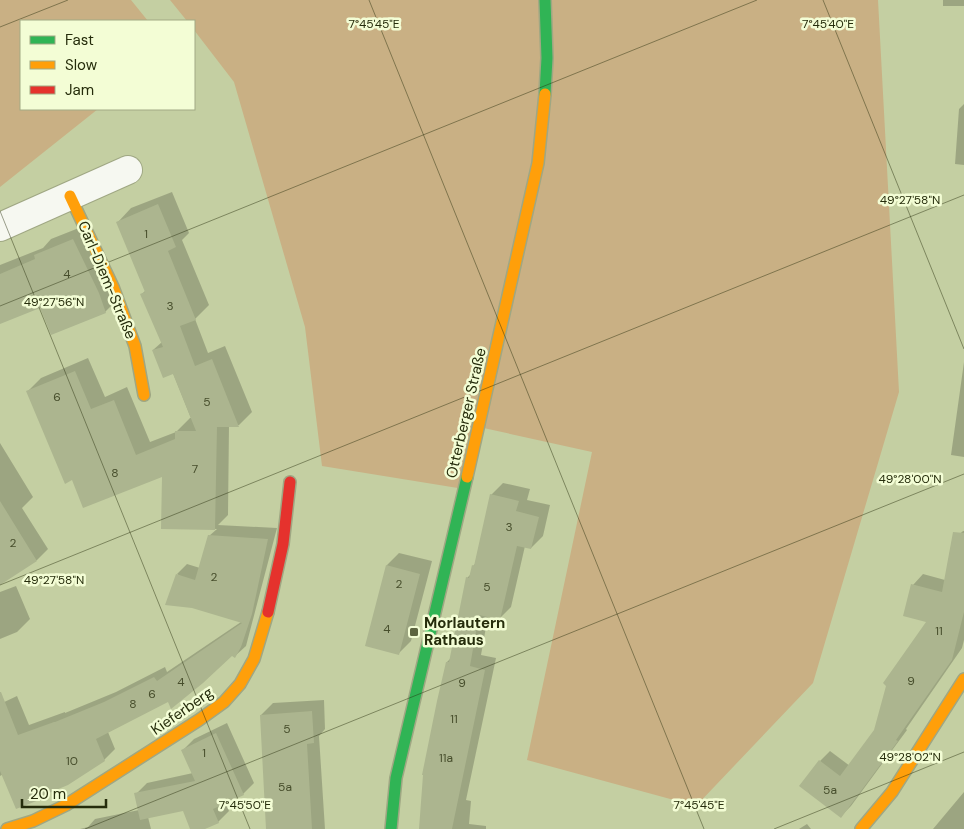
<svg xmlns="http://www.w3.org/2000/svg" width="964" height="829" font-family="'DM Sans',sans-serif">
<rect width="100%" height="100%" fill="#c4cfa2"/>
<!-- green -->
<path fill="#c9b084" d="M0,0h131l17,21h-127v88h77l-98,78z
M170,0h708l21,392 -86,291 -117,123 -169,-46 65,-308 -113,-25 -15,62 -142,-23 -17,-139 -71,-245 -40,-52v-9h-7z"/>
<!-- shadow -->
<path fill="#0003" d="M943,0h21v6h-21z
M964,104v61l-9,-1 4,-55z
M172,192l17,41 -7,7 27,65 -14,14 13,34 17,-7 27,66 -13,13 -10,1 -1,89 -10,10 59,3 -31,118 -11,10 -4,-1 -63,46 -60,31 7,17 -11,11 -61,34 -5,5 -35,-25 -3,2v-72l17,-8 12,29 36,-13v1l51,-21 49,-25 2,5 74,-50 -64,-48 10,-10 13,4 9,-32 8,-7 -55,-1 1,-53 -91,3 -44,-87 13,-13 47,-20 17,39 22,-10 23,55 26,-10 14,-14h1l-18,-45 -20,-23 9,-8 -20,-48 4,-4 -28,-68 13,-14z
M89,224l32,72 -16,16 -64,-6 -41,17v-58l43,-17 8,-9z
M964,362v95l-13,-2z
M0,443l33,54 -11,11 26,41 -11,11 -37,11z
M503,483l27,6 -3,11 23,5 -7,31 -12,12 -6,-2 -14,61 -12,12 -11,-3 -7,39 15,3 -30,142 5,1 -2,23 17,2v3h-66l27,-167 4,-4 16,-80 5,-5 1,-7 2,-2 16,-69z
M963,531h1v109l-2,8 -56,81 1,1 -56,76 -10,10 -21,-55 10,-10 20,15 25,-35 53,-110 -15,-36 10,-11 22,6 7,-39z
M399,553l33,8 -21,80 -13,13 -11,-89z
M16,586l14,33 -13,13 -17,7v-47z
M324,700l1,29 -6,7 6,93h-58l-6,-114 12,-12z
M227,723l27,60 -11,11 -18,8 4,9 -11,11 -16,7h-10l-9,-20 -35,8 3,12h-71l8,-2 7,-8 44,-9 -3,-16 11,-11 46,-10 -10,-23 11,-11z
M964,792v37h-31z
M807,824l4,5h-12z"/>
<!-- building -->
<path fill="#acb58f" d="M158,204l18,43 -8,4 28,69 -16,6 15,40 17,-7 27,68h-22l-2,103 -54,-1 1,-52 -79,31 -11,-28 -7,4 -39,-93 49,-20 16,38 23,-9 22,55 39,-16v-8h21l-23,-57 -10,4 -11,-28 11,-3 -23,-53 5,-2 -29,-70z
M73,239l26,54 7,20 -55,22 -11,-27 -40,16v-50l35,-15 -1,-4z
M490,494l29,7 -3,10 23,6 -8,32 -14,-3 -17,74 -21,-5 -9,51 15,4 -33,159h-33l4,-54h-1l15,-74 9,-39h3l17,-85 3,1 3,-13 2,1z
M0,501l37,60 -37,24z
M953,532l11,1v79l-12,48 -56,80 2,1 -57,77 -42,-32 20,-26 21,16 34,-46 12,-44 -3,-3 43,-61 -23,-6 8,-32 31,8z
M208,535l60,4 -16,75 -11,33 -6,11 -3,-2 -29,27 -32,26 -3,-7 -72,37 9,22 -37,24 -29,12v3l-23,9 -16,-38v-79h1l17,43 36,-13h1l49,-20 50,-25 3,4 85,-58 -50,-15 -27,-3 11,-31 19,6z
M386,565l34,9 -21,81 -34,-9z
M312,711l2,32 -7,1 5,85h-46l-6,-114z
M216,733l28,62 -31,14 6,14 -14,6h-15l-7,-18 -43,9 -6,-27 61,-12 -14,-31z"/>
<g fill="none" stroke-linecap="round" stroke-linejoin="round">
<defs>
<path id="street" d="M0,227l128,-57"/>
<path id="fast" d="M545,94l2,-36 -2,-58
M391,829l5,-51 71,-301"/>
<path id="slow" d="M70,196l43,91 22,59 9,49
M467,477l71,-314 7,-69
M7,829l26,-8 33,-16 133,-85 25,-18 16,-18 14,-25 14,-47
M861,829l31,-37 72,-113"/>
<path id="jam" d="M268,612l15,-68 7,-62"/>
</defs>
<!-- street casing -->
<use href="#street" stroke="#9fa783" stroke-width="30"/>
<!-- fast casing -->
<use href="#fast" stroke="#9fa783" stroke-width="14"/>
<!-- slow casing -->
<use href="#slow" stroke="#9fa783" stroke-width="14"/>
<!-- jam casing -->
<use href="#jam" stroke="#9fa783" stroke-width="14"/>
<!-- street -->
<use href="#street" stroke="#f6f8f1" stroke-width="28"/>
<!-- fast -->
<use href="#fast" stroke="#30b455" stroke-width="11"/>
<!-- slow -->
<use href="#slow" stroke="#ff9f0a" stroke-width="11"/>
<!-- jam -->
<use href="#jam" stroke="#e5322d" stroke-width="11"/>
</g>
<!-- ticks -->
<path fill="none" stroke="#252c0b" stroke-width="1" stroke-opacity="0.45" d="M369,0l335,829M823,0l141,349M0,27l68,-27M0,211l250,618M0,306l757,-306M0,585l964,-390M85,829l879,-355M774,829l190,-77"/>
<!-- markers -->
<rect fill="#5d6540" stroke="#f3fdd5" stroke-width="2" x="409" y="627" width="10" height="10" rx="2.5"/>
<g text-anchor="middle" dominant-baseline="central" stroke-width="5" stroke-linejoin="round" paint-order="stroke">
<!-- number labels -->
<g font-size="12" fill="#474e2c">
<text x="146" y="234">1</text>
<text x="67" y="274">4</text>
<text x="170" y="306">3</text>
<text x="57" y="397">6</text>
<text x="207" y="402">5</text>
<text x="195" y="469">7</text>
<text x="115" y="473">8</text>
<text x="509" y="527">3</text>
<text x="13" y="543">2</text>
<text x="214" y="577">2</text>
<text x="399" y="584">2</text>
<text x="487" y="587">5</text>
<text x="387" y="629">4</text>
<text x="939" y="631">11</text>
<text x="911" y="681">9</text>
<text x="181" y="682">4</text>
<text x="462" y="683">9</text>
<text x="152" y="694">6</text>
<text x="133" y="704">8</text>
<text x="454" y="719">11</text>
<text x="287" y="729">5</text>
<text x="204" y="753">1</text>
<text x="446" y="758">11a</text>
<text x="72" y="761">10</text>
<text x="285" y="787">5a</text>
<text x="830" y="790">5a</text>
</g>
<!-- street labels -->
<g font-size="15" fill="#252c0b" stroke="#f3fdd5">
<text transform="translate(107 280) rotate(67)">Carl-Diem-Straße</text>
<text transform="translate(466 413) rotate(-77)">Otterberger Straße</text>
<text transform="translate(182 711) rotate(-35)">Kieferberg</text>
</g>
<!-- poi labels -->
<g font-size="15" font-weight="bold" fill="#252c0b" stroke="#f3fdd5" text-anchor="start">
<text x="424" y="623">Morlautern<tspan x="424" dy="17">Rathaus</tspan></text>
</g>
</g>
<g font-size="12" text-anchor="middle" fill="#252c0b" stroke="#f3fdd5" stroke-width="5" stroke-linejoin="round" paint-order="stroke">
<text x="828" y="28">7°45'40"E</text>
<text x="374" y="28">7°45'45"E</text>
<text x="910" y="204">49°27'58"N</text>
<text x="54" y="306">49°27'56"N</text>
<text x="910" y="483">49°28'00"N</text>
<text x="54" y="584">49°27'58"N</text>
<text x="910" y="761">49°28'02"N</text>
<text x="245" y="809">7°45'50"E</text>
<text x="699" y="809">7°45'45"E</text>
</g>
<!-- legend -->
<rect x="20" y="20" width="175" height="90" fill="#f3fdd5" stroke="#a1a984"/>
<rect x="30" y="36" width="25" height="8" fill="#30b455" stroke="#a1a984"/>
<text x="65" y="45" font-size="15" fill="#252c0b">Fast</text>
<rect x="30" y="61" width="25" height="8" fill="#ff9f0a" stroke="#a1a984"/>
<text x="65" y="70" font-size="15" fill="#252c0b">Slow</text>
<rect x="30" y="86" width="25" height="8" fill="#e5322d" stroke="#a1a984"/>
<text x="65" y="95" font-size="15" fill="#252c0b">Jam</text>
<!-- scale -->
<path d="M22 799v8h84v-8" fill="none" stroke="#252c0b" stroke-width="2.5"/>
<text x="30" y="799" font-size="15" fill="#252c0b" stroke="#f3fdd5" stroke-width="4" paint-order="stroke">20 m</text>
</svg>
